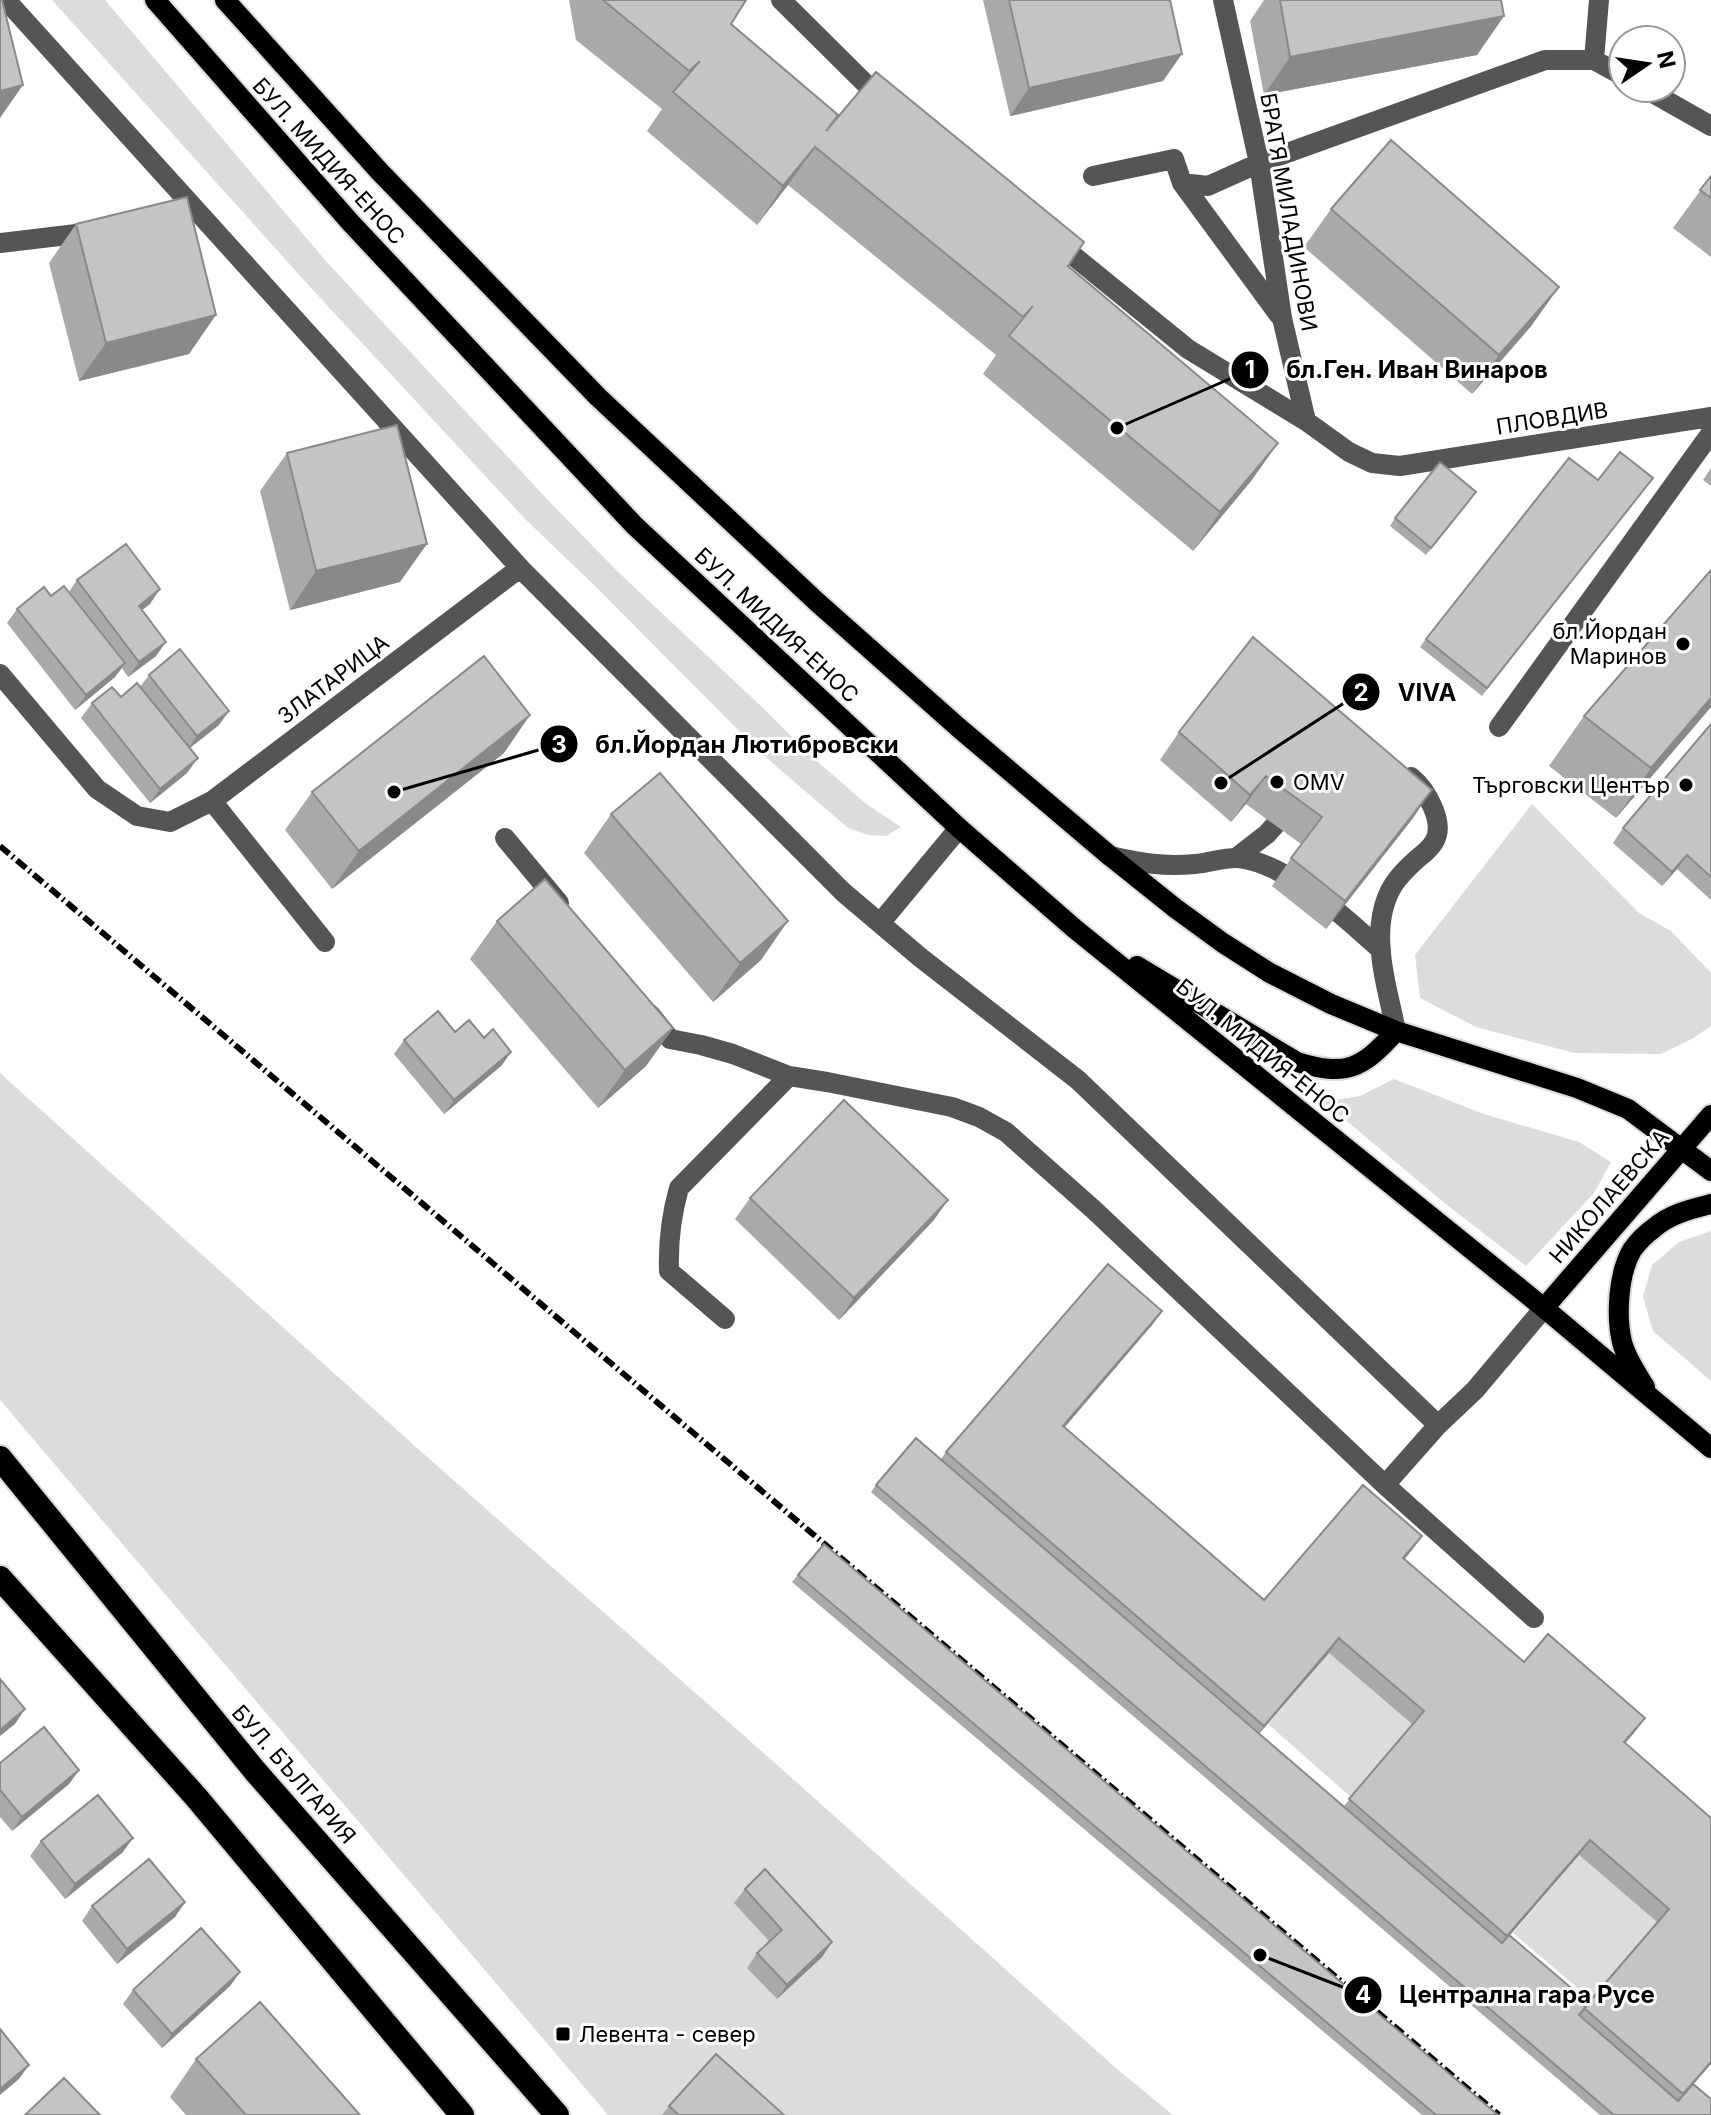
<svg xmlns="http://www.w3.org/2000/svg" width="1711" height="2115" font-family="Inter,sans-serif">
<rect width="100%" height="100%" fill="#fff"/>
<!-- green -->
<path fill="#dcdcdc" d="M52,0h53l220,260 222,239 69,71 149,140 45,45 55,48 36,24 -15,9 -18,-1 -20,-7 -86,-74 -168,-169 -69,-66 -214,-231z
M1532,804l107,109 32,18 40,42v53l-19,13 -31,15 -87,-1 -98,-26 -56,-29 -5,-43z
M0,1073l426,383 349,307 342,306 56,46h-565l-608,-715z
M1394,1079l90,35 95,28 32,20 -17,31 -68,73 -79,-61 -123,-103 36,-6z
M1711,1231v150l-58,-50 -10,-34 9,-32 27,-23z
M1329,1653l85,73 -62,72 -84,-74z
M1579,1855l80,69 -66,77 -80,-68z"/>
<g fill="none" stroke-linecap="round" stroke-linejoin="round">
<defs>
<path id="major" d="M155,0l195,222 284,303 325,303 116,101 469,379 167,140
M225,0l155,172 218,225 219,205 142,126 151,128 65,52 48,35 47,30 61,31 65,27 181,57 51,21 83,62
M1137,966l160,96c49,15 65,7 99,-31
M1544,1308l167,-193
M1645,1387c-8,-13 -19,-29 -23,-45 -6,-26 -4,-68 10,-92 5,-7 15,-17 22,-22 16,-14 37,-19 57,-24"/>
<path id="highway" d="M0,1458l255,313 302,344
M0,1578l196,219 266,318"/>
</defs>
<!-- major casing -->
<use href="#major" stroke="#dbdbdb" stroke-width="24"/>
<!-- highway casing -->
<use href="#highway" stroke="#dbdbdb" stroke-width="28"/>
<!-- minor -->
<path stroke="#555" stroke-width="20" d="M6,0l514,568 323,324 78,66 157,122 360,345
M781,0l102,101
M1223,0l36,163 23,155 24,103 43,31 23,11 28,3 311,-49
M1594,60l29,16
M1644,88l67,38
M1093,176l81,-17 8,24 26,3 51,-23 286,-103h49l5,-60
M1182,183l97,132
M1054,240l134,109 118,72
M0,243l93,-11
M0,674l97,115 40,27 33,6 42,-21 308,-233
M1499,727l212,-294
M212,801l113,141
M505,838l54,65
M1110,856c32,7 53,11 85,8 14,-1 30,-7 43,-6 49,5 108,60 143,92
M1236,858l31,-24 24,-27
M881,922l78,-94
M650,1014l20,25 31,6 32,9 56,22 38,6 125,25 27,10 27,15 87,77 292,276
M1396,1031c-7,-36 -21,-79 -14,-116 5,-26 15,-38 35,-56 5,-4 13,-10 17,-17 12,-19 -8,-53 -23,-65
M725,1319l-56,-48c-1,-30 2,-55 10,-83l110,-112
M1534,1618l-149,-133 53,-60 37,-35 69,-82"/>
<!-- major -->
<use href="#major" stroke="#000" stroke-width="20"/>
<!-- highway -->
<use href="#highway" stroke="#000" stroke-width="24"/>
<!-- rail -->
<path stroke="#000" stroke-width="6" stroke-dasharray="12 4 2 4" stroke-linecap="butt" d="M0,846l1499,1269"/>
</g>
<!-- wall -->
<path fill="#a9a9a9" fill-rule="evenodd" d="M569,0h177l-15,24 95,107 242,135 210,177 -27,38 -58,70 -210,-177 13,-19 -208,-170 -31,40 -110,-94 15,-22 -86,-69z
M983,0h187l-7,81 -153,35z
M1264,0h16l224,16 -27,39 -213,40 -14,-74z
M1711,176v81l-38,-29z
M1331,209l201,116 -60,69 -168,-147z
M76,224l113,130 -110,27 -30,-118z
M287,453l113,129 -110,28 -30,-119z
M1711,468v18l-8,-6z
M1653,478l-171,218 -62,-49 6,-8 172,-159z
M1471,499l-45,56 -36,-29 5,-8z
M1711,570v137l-95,111 -67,-52 35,-50z
M77,580l73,24 -8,6 14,46 -28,21 -6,-9 -7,9 -40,33 -68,-87 10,-14 34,-13 18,-4z
M149,675l70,50 -29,23 -3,25 -37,30 -69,-85 11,-15 29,-6 19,-10z
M1711,724v176l-34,-31 -15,17 -49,-43 10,-15z
M1179,732l234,86 -87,111 -54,-43 29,-42 -55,-40 -15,18 -71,-62z
M504,753l-172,136 -47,-59 27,-38z
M611,814l150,146 -48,42 -129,-149z
M497,921l176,107 -27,38 -48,42 -128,-149z
M455,1032l29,6 27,14 -10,14 -57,48 -50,-60 10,-14z
M750,1198l198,2 -15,21 -94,99 -104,-101z
M1162,1311l-10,14 -88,102 200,173 158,-64 -17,23 119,103 110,71 -9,10 86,75 -17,266 17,31h-111l-729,-623 5,-7 65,-26 5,-7zM1329,1653l84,72 -69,81 -85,-72zM1579,1855l79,68 -69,80 -79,-68z
M798,1575l700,540h-76l-630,-533z
M0,1763l79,7 -10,14 -57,47 -12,-14z
M41,1841l82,11 -58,47 -35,-43z
M745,1889l87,53 -10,15 -45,42 -30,-31 10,-15 13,-11 -36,-39z
M185,1902l-10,15 -58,47 -35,-43 10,-15z
M240,1972l-10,14 -68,62 -39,-44 10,-14z
M196,2059l164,56h-174l-16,-18z
M669,2106l115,9h-122z"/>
<!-- shaded-wall -->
<path fill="#898989" d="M1504,16l-27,39 -213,40 26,-38z
M1182,54l-19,27 -153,35 19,-28z
M23,85l-23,33v-27z
M815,147l-27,38 -31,40 26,-39z
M1559,287l-27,38 -60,69 27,-39z
M216,315l-27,39 -110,27 27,-38z
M1278,443l-27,38 -58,70 27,-39z
M427,544l-27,38 -110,28 26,-39z
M160,589l-10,15 -21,16 10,-14z
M166,642l-10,14 -28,21 11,-15z
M125,663l-10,14 -40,33 11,-15z
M1711,698v9l-95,111 35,-50z
M229,711l-10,14 -32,25 10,-14z
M530,715l-26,38 -172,136 27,-38z
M198,758l-11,15 -37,30 10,-14z
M1266,776l-20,28 -15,18 19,-27z
M1432,790l-19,28 -87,111 19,-28z
M1687,855l-10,14 -15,17 10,-14z
M788,921l-27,39 -48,42 27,-39z
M673,1028l-27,38 -48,42 27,-38z
M511,1052l-10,14 -57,48 10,-14z
M948,1200l-15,21 -94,99 15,-22z
M1162,1311l-10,14 -99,116 10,-15z
M1422,1536l-10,14 -19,22 10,-14z
M1339,1638l-10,15 -76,87 11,-14z
M25,1709l-10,15 -15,12v-6z
M1645,1718l-11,15 -20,23 10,-14z
M79,1770l-10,14 -57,47 10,-14z
M133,1838l-10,14 -58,47 10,-15z
M1590,1840l-11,15 -82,95 10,-14z
M185,1902l-10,15 -58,47 10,-15z
M832,1942l-10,15 -45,42 10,-14z
M240,1972l-10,14 -68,62 10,-14z
M1711,2062v2l-38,44 10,-14z
M29,2065l-10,14 -19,16v-6z"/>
<!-- building -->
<path fill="#c4c4c4" stroke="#898989" stroke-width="2" d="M0,0h2l21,85 -23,6z
M603,0h143l-15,24 107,91 -12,16 50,-59 208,170 -16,24 210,177 -58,69 -211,-176 24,-30 -10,11 -208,-170 -32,39 -110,-94 27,-31 -11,10z
M1009,0h161l12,54 -153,34z
M1280,0h221l3,16 -214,41z
M1391,140l168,147 -60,68 -168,-146z
M1711,176v22l-11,-8z
M187,197l29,118 -110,28 -30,-119z
M397,425l30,119 -111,27 -29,-118z
M1620,452l33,26 -166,210 -61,-49 143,-181 29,22z
M1440,462l36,30 -45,56 -36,-30z
M126,544l34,45 -21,17 27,36 -27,20 -62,-82z
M1711,570v128l-60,70 -67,-52z
M64,586l61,77 -39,32 -69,-86 27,-22 7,9z
M1253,637l179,153 -87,111 -54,-43 31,-41 -56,-41 -16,19 -71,-63z
M180,649l49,62 -32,25 -48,-61z
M484,656l46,59 -171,136 -47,-59z
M137,683l61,75 -38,31 -68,-86 20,-16 9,10z
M1711,724v153l-24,-22 -15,17 -49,-44z
M660,773l128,148 -48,42 -129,-149z
M545,879l128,149 -48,42 -128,-149z
M438,1011l17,21 14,-12 15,18 9,-9 18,23 -57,48 -50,-60z
M844,1100l104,100 -94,98 -104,-100z
M1108,1264l54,47 -99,115 201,174 99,-115 59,51 -19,22 121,104 24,-28 97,84 -21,24 87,76v244l-28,32 -99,-86 85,-99 -79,-69 -83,96 -158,-137 75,-88 -83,-71 -2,-2 -75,88 -318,-274z
M916,1438l586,505 7,-8 80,68 -10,12 99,86 15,-17 18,15v16h-97l-738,-630z
M824,1544l674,571h-62l-638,-540z
M0,1679l25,30 -25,21z
M44,1727l35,43 -57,47 -22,-27v-27z
M98,1795l35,43 -58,46 -34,-43z
M149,1859l36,43 -58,47 -35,-43z
M765,1869l67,73 -45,43 -30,-32 25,-23 -37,-41z
M201,1928l39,44 -68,62 -39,-44z
M260,2002l100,113h-114l-50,-56z
M0,2029l29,36 -29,24z
M716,2054l68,61h-105l-10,-9z
M64,2078l36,37h-75z"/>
<!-- markers -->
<g fill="#000" stroke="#fff" stroke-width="3">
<circle cx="1683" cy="644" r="8"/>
<circle cx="1277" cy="782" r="8"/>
<circle cx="1686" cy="785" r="8"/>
<rect x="555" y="2026" width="16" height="16" rx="4"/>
</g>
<g text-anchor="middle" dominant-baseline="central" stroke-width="6" stroke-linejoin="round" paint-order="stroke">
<!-- street labels -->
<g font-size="22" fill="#000" stroke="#fff">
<text transform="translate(329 161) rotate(48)">БУЛ. МИДИЯ-ЕНОС</text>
<text transform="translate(1289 212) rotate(80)">БРАТЯ МИЛАДИНОВИ</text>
<text transform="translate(1552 418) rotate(-9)">ПЛОВДИВ</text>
<text transform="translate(777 625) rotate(43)">БУЛ. МИДИЯ-ЕНОС</text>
<text transform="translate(333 679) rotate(-37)">ЗЛАТАРИЦА</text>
<text transform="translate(1263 1051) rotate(39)">БУЛ. МИДИЯ-ЕНОС</text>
<text transform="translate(1609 1196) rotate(-49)">НИКОЛАЕВСКА</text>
<text transform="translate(294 1774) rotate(49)">БУЛ. БЪЛГАРИЯ</text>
</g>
<!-- poi labels -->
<g font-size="22" fill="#000" stroke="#fff" text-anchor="end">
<text x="1667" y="631">бл.Йордан<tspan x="1667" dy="25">Маринов</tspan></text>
<text x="1293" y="782" text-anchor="start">OMV</text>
<text x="1670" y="785">Търговски Център</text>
<text x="579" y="2034" text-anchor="start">Левента - север</text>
</g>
</g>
<!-- callouts -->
<path fill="none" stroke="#000" stroke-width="3" d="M1117 428L1250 370M1221 783L1361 692M394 792L559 744M1260 1955L1363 1995"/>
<g fill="#000" stroke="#fff" stroke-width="3">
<circle cx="1117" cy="428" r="8"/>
<circle cx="1221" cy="783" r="8"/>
<circle cx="394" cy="792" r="8"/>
<circle cx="1260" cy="1955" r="8"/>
<circle cx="1250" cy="370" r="20"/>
<circle cx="1361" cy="692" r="20"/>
<circle cx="559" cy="744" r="20"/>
<circle cx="1363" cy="1995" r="20"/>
</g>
<g font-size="24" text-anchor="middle" font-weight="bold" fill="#fff">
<text x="1250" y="378">1</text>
<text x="1361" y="701">2</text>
<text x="559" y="753">3</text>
<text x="1363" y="2003">4</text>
</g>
<g font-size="24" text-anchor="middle" font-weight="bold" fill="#000" stroke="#fff" stroke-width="6" stroke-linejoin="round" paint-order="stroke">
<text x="1417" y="378">бл.Ген. Иван Винаров</text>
<text x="1427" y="701">VIVA</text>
<text x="747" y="753">бл.Йордан Лютибровски</text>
<text x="1527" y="2003">Централна гара Русе</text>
</g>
<!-- north arrow -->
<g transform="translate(1647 64) rotate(77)"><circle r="38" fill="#ffffff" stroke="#999999" stroke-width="2"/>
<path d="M0-6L14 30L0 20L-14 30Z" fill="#000000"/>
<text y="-12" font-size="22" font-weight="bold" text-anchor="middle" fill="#000000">N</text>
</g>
</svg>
